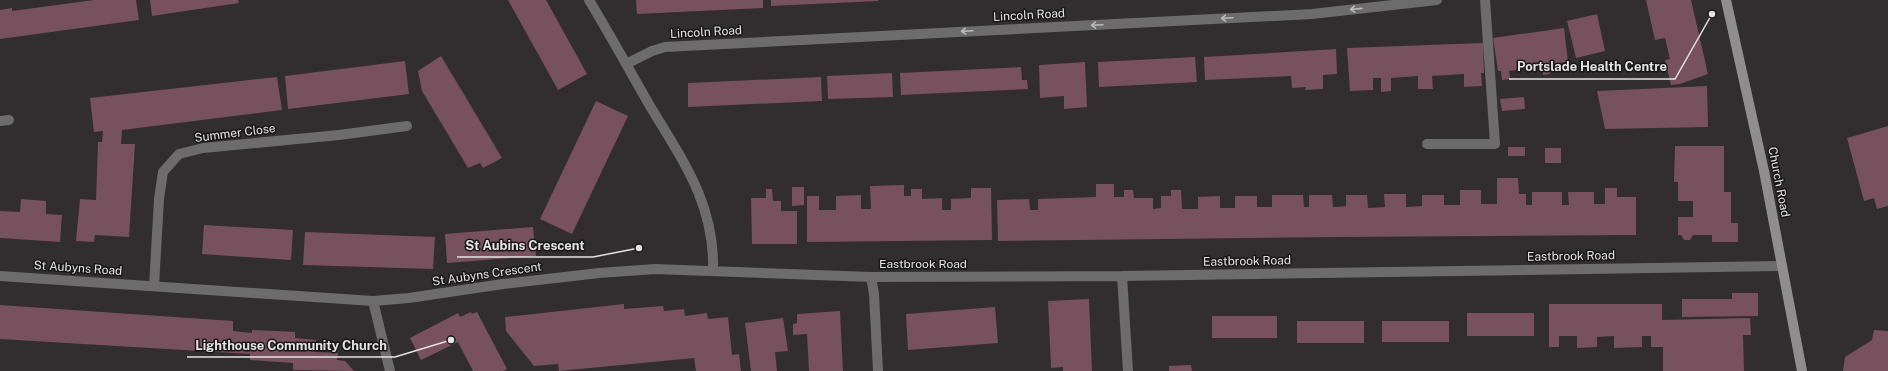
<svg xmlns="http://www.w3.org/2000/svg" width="1888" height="371" font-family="'Public Sans',sans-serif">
<rect width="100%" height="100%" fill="#322d2f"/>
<!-- building -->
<path fill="#77515d" d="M94,0h42l3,20 -139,19v-29l12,-2v3z
M150,0h88l1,3 -87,13z
M508,0h38l41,74 -29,16z
M636,0h127v8l-126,6z
M771,0h107v1l-107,5z
M1646,0h45l17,74 -28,10 -9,1 -6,-25 5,-1 -5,-21 -10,2z
M1597,14l8,37 -29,7 -9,-37z
M1564,28l4,34 -20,2 2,10 -7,1 -1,-9 -33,5 1,8 -8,1 -1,-9h-3l-5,-33z
M1483,43l1,30h-3l1,13 -18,1v-13l-32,2 1,13h-15v-13l-27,2v13l-10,1v-14h-8v12l-23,1 -3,-43z
M1336,49l1,25 -14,1v14l-18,1 1,-3 -14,1 -1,-12 -86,4 -1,-23z
M441,56l61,102 -19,10 -3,-5 -12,5 -46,-77 -4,-20z
M1195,57l2,25 -98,5 -1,-25z
M405,61l4,33 -121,15 -3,-33z
M1085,62l2,45 -23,2v-13l-24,2 -1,-33z
M1021,67l1,13h5l1,9 -127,6 -1,-22z
M892,73l1,24 -65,2 -1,-23z
M277,77l5,33 -160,20 -1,14h14l-6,93 -34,-2 -1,7 -18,-1 4,-42 16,1 2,-58h4l1,-11 -9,1 -4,-34z
M821,77l1,24 -134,6v-24z
M1707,86l1,41 -103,2 -8,-38z
M1524,97l1,12 -23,2 -2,-12z
M596,101l32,15 -56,118 -32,-15z
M1888,126v80l-11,3 -3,-11 -10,3 -17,-63z
M1675,146h49v46h7v31h7v19h-26v-7h-19l-3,5h-6l-3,-5h-3v-18h15v-16h-15v-19h-4z
M1508,147h17v9h-17z
M1545,148h16v15h-16z
M1497,178h21l1,16h7v11h6v-13h30v13h7l-1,-13h26v12h11v-16h12v9h19v38l-298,2 -340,4 -1,-41 32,-1 1,11h8v-11l58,-2v-13h18v13h10v-7h9l1,8h19v11l8,-1v-12h10v-6h10l1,19h16v-12l22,-1v12h15v-12h22v11h15v-12h31l1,12h5v-12h23l1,12h5l8,-1v-11h21l1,13 17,-1 -1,-13h22v13l16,-1v-11h22v10h16v-15h21v14h16z
M904,185v11h7v-7h11v10l20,-1v12h9v-11l20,-1v-10h20l1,52 -185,2v-46h12v14h17v-14l25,-1v14h10l-1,-23z
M792,187h12v18l-12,1z
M766,189h6l1,12h8v10h16v33h-45l-1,-46h15z
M21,199l25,2v13l16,1 -2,27 -60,-4v-27l20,1z
M204,225l89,5 -2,30 -89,-6z
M533,227l3,29 -89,7 -2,-29z
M305,232l130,5 -2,32 -130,-4z
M1732,293h26v23l-76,1v-18h50z
M1089,299l3,72h-29v-4l-12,1 -3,-67z
M624,304v5l39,-3 1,5 20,-2 1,7 22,-3 1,6 20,-2 4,38 7,-1 2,17h-45l-2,-13 -135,13 -1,-7 -24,2 -28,-35 -1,-14z
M1549,304h113v16l88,-2 1,17h-8l1,36h-81v-24h-12v-11h-9v11l-28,1v-12l-17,1v10l-20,1v-12h-18v11h-10z
M0,305l233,16v10l19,2v-3l43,2v6l21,2 -1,12 23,1 -1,7 8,1 9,10 -61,-1v-7l-43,-3v-6l-250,-15z
M995,307l3,36 -90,7 -2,-36z
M840,311l3,60h-34l-2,-37 -14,1v-11l4,-1v-9z
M471,312l1,2 5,-2 30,57 -4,2h-30l-15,-29 -37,18 -11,-22 48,-25 2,4z
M1467,313h67v23h-67z
M1212,316h65v22h-65z
M783,318l5,33 -13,1 2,19h-26l-6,-48z
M1297,321h67v22h-67z
M1382,321h67v21h-67z
M1874,330l14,1v40h-45l2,-14 27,-17z
M1191,365l1,6h-23v-5z"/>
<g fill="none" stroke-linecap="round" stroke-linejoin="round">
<!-- lane -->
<path stroke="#6d6b6c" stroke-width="10" d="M0,121l9,-1
M1427,144h68l-10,-144"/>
<!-- street -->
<path stroke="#6d6b6c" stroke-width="10" d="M589,0c21,35 41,71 61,106 33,55 65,98 63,165
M626,64l26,-13 13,-4 647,-33 125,-14
M0,276l373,25 36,-3 94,-14 96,-11 56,-4 216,8 251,-1 660,-10
M1122,276l6,95
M871,277l3,17 4,77
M154,286l5,-87 4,-27 16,-18 24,-6 136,-13 68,-9
M373,301l17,70"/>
<!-- secondary -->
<path stroke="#908d8e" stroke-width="10" d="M1726,0l38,171 38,200"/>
</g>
<!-- one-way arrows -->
<defs><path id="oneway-shaft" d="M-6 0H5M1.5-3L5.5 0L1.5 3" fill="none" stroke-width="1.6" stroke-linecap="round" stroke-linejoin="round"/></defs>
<g stroke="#bcb9ba">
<use href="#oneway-shaft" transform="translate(1356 9) rotate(174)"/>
<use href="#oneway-shaft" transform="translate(1227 18) rotate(177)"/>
<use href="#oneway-shaft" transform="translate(1097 25) rotate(177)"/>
<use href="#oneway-shaft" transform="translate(967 31) rotate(177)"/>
</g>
<g text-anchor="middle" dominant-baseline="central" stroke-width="3" stroke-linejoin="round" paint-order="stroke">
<!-- street labels -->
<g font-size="12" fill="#e6e3e4" stroke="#181617">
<text transform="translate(1029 15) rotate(-3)">Lincoln Road</text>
<text transform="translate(706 32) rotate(-3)">Lincoln Road</text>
<text transform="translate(235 133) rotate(-7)">Summer Close</text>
<text transform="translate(1779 182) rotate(79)">Church Road</text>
<text transform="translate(1571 256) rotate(-1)">Eastbrook Road</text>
<text transform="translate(1247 261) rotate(-1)">Eastbrook Road</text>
<text x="923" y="264">Eastbrook Road</text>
<text transform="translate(78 268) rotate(4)">St Aubyns Road</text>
<text transform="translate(487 274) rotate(-8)">St Aubyns Crescent</text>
</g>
</g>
<!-- callouts -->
<path fill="none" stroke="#e6e3e4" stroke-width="1.5" d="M1712 14L1675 79H1509M639 248L593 257H457M451 340L395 357H187"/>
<g fill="#e6e3e4" stroke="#181617" stroke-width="1.5">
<circle cx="1712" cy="14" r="4"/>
<circle cx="639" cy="248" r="4"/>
<circle cx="451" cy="340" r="4"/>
</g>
<g font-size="13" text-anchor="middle" font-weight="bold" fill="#e6e3e4" stroke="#181617" stroke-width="3" stroke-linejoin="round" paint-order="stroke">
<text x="1592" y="71">Portslade Health Centre</text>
<text x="525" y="250">St Aubins Crescent</text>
<text x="291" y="350">Lighthouse Community Church</text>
</g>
</svg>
